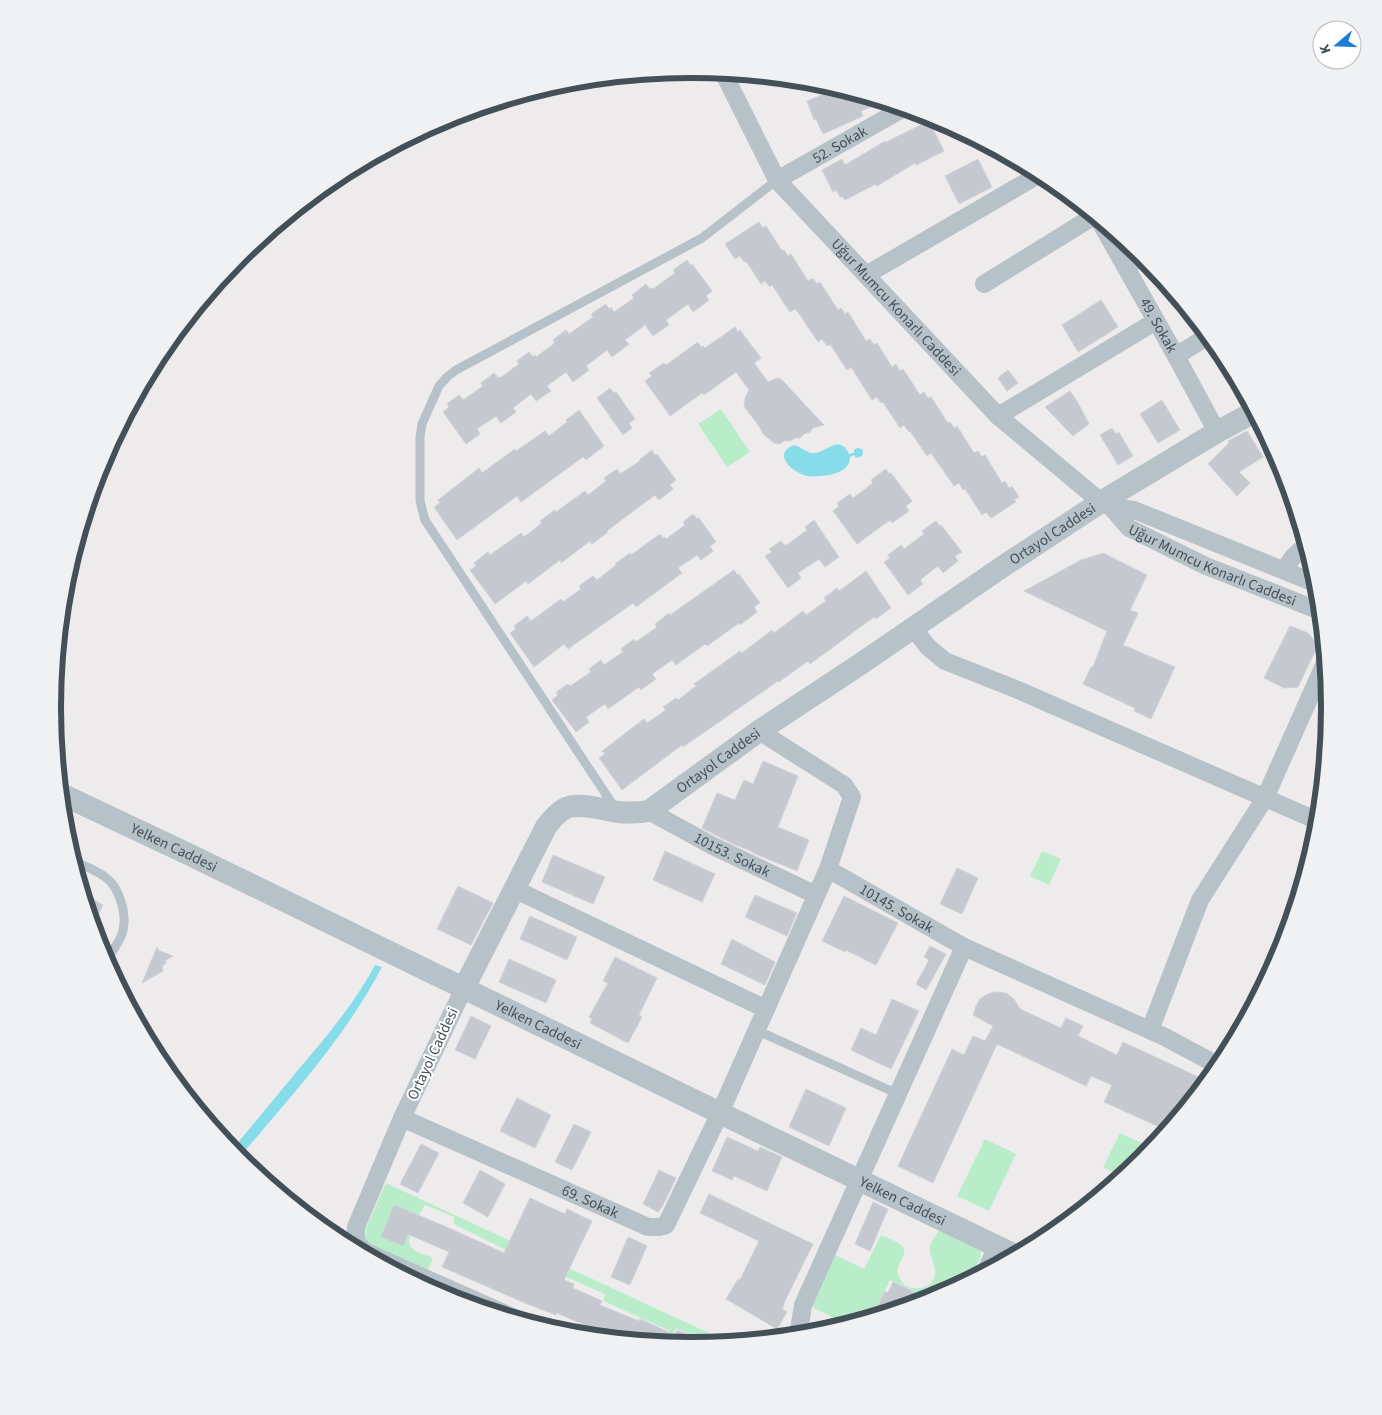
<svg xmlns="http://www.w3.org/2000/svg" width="1382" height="1415" font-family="'Source Sans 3',sans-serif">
<rect width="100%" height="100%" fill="#eeebec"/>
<!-- green -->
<path fill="#b9edc9" d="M721,409l29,43 -23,15 -29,-43z
M1042,851l19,8 -12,26 -19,-9z
M1120,1133l32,15 -10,11 -21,17 -18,-9z
M985,1139l31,15 -27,57 -32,-15z
M386,1183l342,159 -17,2 -35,-16 -8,16 -4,-1 6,-12 -67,-30 2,-7 -91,-40 -60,-30v-7l-29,-12c-5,8 -20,33 -14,42 4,5 15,8 22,11l-5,12 -60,-27 -3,-5 1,-10z
M939,1230l41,18 1,8 -10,22 -41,21 -40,-19 -18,37 -26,7 -40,-20 25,-51 33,16 17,-34c7,3 20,7 23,14 3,10 -14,18 -2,33 3,4 7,6 13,6 5,1 11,-1 15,-4 12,-12 -1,-24 0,-37 1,-6 6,-11 9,-17z"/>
<!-- water -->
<path fill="#86dde9" d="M794,445c7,2 13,8 19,8 14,0 26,-20 36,1l5,-1v-3l3,-2 5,1 1,4 -1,3 -6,2 -2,-3 -4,2c0,7 -4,12 -11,15 -9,4 -22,5 -32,4 -14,-3 -36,-22 -13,-31z
M375,965l7,2c-37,71 -92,130 -143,191l-7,-8c22,-27 44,-53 66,-80 28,-33 57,-67 77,-105z"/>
<!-- building -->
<path fill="#c5c9cf" stroke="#cfd2d7" d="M839,88l43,14 -21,9 2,5 -40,18 -7,-15 -2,1 -7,-19z
M929,121l15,30 -28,14 -1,-2 -38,23 -1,-2 -31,16 -2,-3h-3l-4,-7 -3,2 -11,-22 20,-11 3,6 40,-24 1,1z
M978,159l14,28 -33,17 -14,-28z
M759,222l4,6 3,-2 16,25 2,-1 4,6 3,-2 17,27 5,-3 4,6 3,-2 18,28 3,-2 4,6 3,-2 18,29 4,-2 4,6 3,-2 15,24 4,-3 4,7 3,-2 17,26 4,-3 4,6 3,-1 17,26 2,-1 4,6 3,-2 17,27 4,-2 4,6 3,-2 17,28 3,-2 4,7 3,-2 7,11 -5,3 2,2 -25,16 -5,-6 -4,3 -17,-26 -2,1 -4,-7 -5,3 -23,-33 -4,3 -17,-25 -1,1 -5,-7 -4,3 -17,-26 -2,1 -4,-6 -5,3 -21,-33 -4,3 -17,-26 -3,2 -5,-7 -4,3 -18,-27 -5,-6 -5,3 -18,-27 -2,2 -5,-6 -4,3 -15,-23 -2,1 -4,-6 -5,3 -10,-15z
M687,260l3,5 2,-1 20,27 -6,5 3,4 -16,12 -5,-8 -22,16 3,5 -16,11 -8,-11 -20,15 4,4 -17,13 -5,-7 -21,16 3,4 -16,12 -7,-10 -19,14 4,5 -15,10 -5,-7 -18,14 3,4 -15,11 -5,-7 -19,13 3,5 -14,10 -23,-32 6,-5 -2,-3 12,-9 4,5 20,-14 -2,-3 13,-10 4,5 2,-1v1l19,-14 -2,-3 12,-9 4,5 2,-2 1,2 19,-14 -2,-3 13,-10 3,4 24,-17 -2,-3 15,-10 3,5 2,-2 3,5 20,-14 -2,-3 14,-11 4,5 2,-1 1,1 22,-16 -2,-3z
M1101,300l17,27 -40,25 -16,-27z
M735,327l3,5 2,-2 21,28 -7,5 14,19 10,-4 3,1 43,46 -11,3 -3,4 -6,2 -4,4h-5l-5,3h-6l-4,3 -6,-1 -11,-9 -2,-5 -17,-23 1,-8 4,-8 -13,-18 -32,23 -2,-2 -32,23 -25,-35 7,-5 -3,-3 15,-10 2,2 32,-23 3,5 2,-1 2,2z
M1008,370l10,13 -11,8 -9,-13z
M610,388l4,5 2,-1 19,27 -6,4 3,5 -9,7 -26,-37z
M1070,391l7,10 12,23 -16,12 -28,-29z
M1162,400l18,30 -22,13 -18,-29z
M579,410l25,36 -18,14 -3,-3 -62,45 -4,-6 -60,44 -23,-33 6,-4 -2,-3 41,-32 3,5 33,-24 1,2 29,-20 4,5 18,-14 -1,-2z
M1112,428l4,6 3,-2 14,24 -15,9 -18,-30z
M1247,431l16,26 -24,15 11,11 -13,13 -29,-32 21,-21 -1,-2z
M652,450l3,5 2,-1 19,26 -6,5 3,4 -14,11 -4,-5 -48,36 1,1 -16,12 -2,-3 -29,22 -1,-3 -32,24 -2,-3 -31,23 -25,-34 6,-4 -2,-3 14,-11 2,3 31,-22 3,4 18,-14 -2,-2 15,-11 1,2 29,-21 3,4 18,-14 -2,-3 13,-9 3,5 20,-13 -1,-1z
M886,469l3,5 2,-1 21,28 -6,5 3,5 -17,12 -2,-3 -33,24 -24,-33 6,-5 -2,-3 13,-9 3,4 20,-15 -2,-3z
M693,514l4,5 2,-1 17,24 -6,4 3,5 -12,9 -4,-5 -19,13 4,5 -46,34 -3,-4 -65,46 -4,-5 -30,23 -24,-34 6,-4 -2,-3 13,-10 4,5 30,-22 2,3 18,-13 -2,-3 14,-10 4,4 19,-15 -1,-1 15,-11 1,2 29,-21 4,5 1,-2 1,2 19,-14 -2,-3z
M814,520l25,37 -14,10 -6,-8 -21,14 3,5 -13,10 -23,-32 7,-4 -3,-3 12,-8 3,4h3l20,-15 -2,-3z
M936,521l4,5 1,-1 21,27 -7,4 3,5 -15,12 -5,-7 -18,14 3,4 -15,11 -24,-33 6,-4 -2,-3 13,-10 3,4 20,-15 -2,-3z
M1103,553l44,22 -17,35 8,3 -15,32 52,22 -24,52 -17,-8 1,-3 -52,-24 8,-17h2l14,-36 -83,-40 57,-31z
M734,570l3,5 2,-1 21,29 -6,4 3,5 -17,13 -1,-2 -32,23 -2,-2 -29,21 -4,-5 -20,14 4,5 -15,11 -2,-3 -31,22 -3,-5 -19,13 3,5 -13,10 -24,-32 6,-5 -2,-3 12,-8 2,2 21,-14 -2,-3 12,-9 3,5 19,-13 -2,-3 13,-10 2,3 21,-15 -2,-3 14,-11 1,2z
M866,571l25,37 -15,11 -2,-2 -64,47 -2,-3 -29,21 -1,-1 -95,66 -1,-2 -60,45 -23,-32 6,-4 -3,-3 42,-32 3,4 19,-13 -3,-3 13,-9 2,2 18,-14 -2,-2 46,-33 2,2 30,-23 2,3 29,-22 3,4 20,-14 -2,-3 13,-10 2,3z
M1290,626l18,7 10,12 -20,42 -14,1 -20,-10z
M763,761l35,15 -20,51 31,13 -12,31 -44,-18 -2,-2 -18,-7 -31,-16 15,-35 18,7 9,-20 9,4z
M665,851l50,23 -13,28 -49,-22z
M553,855l52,22 -12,27 -51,-22z
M957,868l21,10 -16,36 -22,-10z
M458,886l35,17 -22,42 -34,-16z
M84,894l19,11 -10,20 -5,-15z
M755,895l42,18 -10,23 -42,-19z
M844,896l54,27 -22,42 -30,-15 -1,2 -23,-11z
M530,916l47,21 -10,23 -47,-21z
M732,939l43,23 -10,23 -44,-21z
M930,946l16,8 -20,36 -10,-6 13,-24 -5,-3z
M157,947l1,3 15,6 -8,5 1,2 -4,3 1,5 -21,12z
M615,957l42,21 -18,37 3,2 -14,26 -38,-20 2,-4 -3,-2 19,-34 -5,-2z
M509,959l47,21 -10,23 -47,-21z
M993,992h7l8,2 6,5 6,10 41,19 5,-10 17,8 -5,10 39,19 6,-13 84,39 -41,49 -62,-28 8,-17 -21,-9 -5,10 -89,-42 -64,139 -35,-17 54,-117 12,6 9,-19 12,5 8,-15 -20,-11 3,-9 4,-7 6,-4z
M892,999l27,12 -28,58 -40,-19 10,-22 15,7z
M471,1016l20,10 -16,33 -20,-9z
M806,1089l40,19 -17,38 -40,-19z
M517,1098l34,17 -16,33 -35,-17z
M574,1124l17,8 -19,38 -17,-8z
M727,1137l31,14 2,-4 22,10 -15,34 -33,-15 -2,4 -20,-9z
M421,1144l18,9 -21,40 -18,-9z
M480,1170l25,14 -17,33 -25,-14z
M659,1170l17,8 -13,27 -5,7 -15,-8z
M709,1194l104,50 -30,61h1l-2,4 5,3 -10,17 -51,-30 12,-20 2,1 19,-39 -59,-28z
M530,1198l35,16 2,-5 25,12 -28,59 10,4 -1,4 29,13 -2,4 39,16 1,-2 35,16 2,-5 32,14 -18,2 -94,-9 2,-6 -42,-18 -1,2 -31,-12 -83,-36 7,-15 -41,-18 -5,12 -22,-9 13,-32 55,23 55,25z
M873,1202l15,7 -18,42 -15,-7z
M628,1237l19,9 -17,39 -19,-8z
M893,1282l36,17 -56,17 12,-25 3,2z"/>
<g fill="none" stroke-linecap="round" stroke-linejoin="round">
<!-- service -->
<path stroke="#b7c1c8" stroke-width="9" d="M615,808l-190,-288 -5,-19v-64l2,-13 17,-38 8,-9 9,-7 246,-132 75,-58
M74,861c10,5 22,9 31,16 14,9 22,37 18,53 -1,9 -12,23 -17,31
M756,1030l142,64
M980,1273l13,-29"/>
<!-- minor -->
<g stroke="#b7c1c8" stroke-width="18">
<path id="s1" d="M723,72l54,108 221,236 103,86 10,5 23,3 183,74"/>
<path id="s2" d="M777,180l127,-72"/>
<path id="s3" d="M1099,220l77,136 41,76"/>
<path d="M1126,267l16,-11"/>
<path d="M866,275l174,-101"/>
<path d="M984,284l110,-68"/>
<path d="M1176,356l32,-20"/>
<path d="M998,416l158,-95"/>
<path id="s4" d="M1111,507l18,21 77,38 114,45"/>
<path d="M1284,570l9,-13 13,-12"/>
<path d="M913,628l15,19 17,14 73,29 300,131"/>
<path id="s5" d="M649,811l62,34 105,50"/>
<path id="s6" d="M828,869l136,78"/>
<path d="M514,889l252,120"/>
<path d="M464,988l-62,130 -46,109v14l8,10 153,68"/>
<path d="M1150,1030l50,-130 65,-102 60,-135"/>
<path id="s7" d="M402,1118l246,109h11l7,-2 54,-112 108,-244 24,-72 -8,-12 -85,-54"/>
<path d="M801,1335l-2,-5 4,-25 161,-358 201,90 54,29"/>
</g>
<!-- tertiary -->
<g stroke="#b7c1c8" stroke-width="22">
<path id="s8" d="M61,794l125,59 534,260 295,142"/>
<path id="s9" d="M464,988l82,-161c5,-7 12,-15 20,-19 14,-6 37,2 52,4 11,1 20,1 31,-1l110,-80 100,-66 146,-100 96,-63 116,-70 37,-20"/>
</g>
</g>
<g text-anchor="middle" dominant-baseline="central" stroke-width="4" stroke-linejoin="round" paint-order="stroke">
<!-- street labels -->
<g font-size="15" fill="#445058" stroke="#fff">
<text stroke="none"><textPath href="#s2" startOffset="72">52. Sokak</textPath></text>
<text stroke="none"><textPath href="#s1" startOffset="295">Uğur Mumcu Konarlı Caddesi</textPath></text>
<text stroke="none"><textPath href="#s3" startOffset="121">49. Sokak</textPath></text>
<text stroke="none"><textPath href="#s9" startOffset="782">Ortayol Caddesi</textPath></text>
<text stroke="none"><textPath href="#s4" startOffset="119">Uğur Mumcu Konarlı Caddesi</textPath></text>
<text stroke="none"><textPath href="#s9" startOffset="378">Ortayol Caddesi</textPath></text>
<text stroke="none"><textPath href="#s8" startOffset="125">Yelken Caddesi</textPath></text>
<text stroke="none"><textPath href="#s5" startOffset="94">10153. Sokak</textPath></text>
<text stroke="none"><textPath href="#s6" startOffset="79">10145. Sokak</textPath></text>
<text stroke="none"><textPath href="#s8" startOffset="530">Yelken Caddesi</textPath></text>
<text transform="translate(433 1054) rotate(-65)">Ortayol Caddesi</text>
<text stroke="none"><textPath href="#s8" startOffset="935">Yelken Caddesi</textPath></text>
<text stroke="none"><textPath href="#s7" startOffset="206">69. Sokak</textPath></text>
</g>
</g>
<!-- crop -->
<path d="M0 0H1382V1415H0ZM690 78H692A629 629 0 0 1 1321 707V708A629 629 0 0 1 692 1337H690A629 629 0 0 1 61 708V707A629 629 0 0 1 690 78Z" fill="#f0f1f2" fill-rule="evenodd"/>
<path fill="none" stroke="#445058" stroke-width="6" d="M690 78H692A629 629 0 0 1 1321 707V708A629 629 0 0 1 692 1337H690A629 629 0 0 1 61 708V707A629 629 0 0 1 690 78Z"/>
<!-- north arrow -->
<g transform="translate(1337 45) rotate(251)"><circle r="24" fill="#ffffff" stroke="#b4b9bc"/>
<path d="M0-4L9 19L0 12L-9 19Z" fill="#1c7dd8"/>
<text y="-8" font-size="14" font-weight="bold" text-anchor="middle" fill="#445058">K</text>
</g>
</svg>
